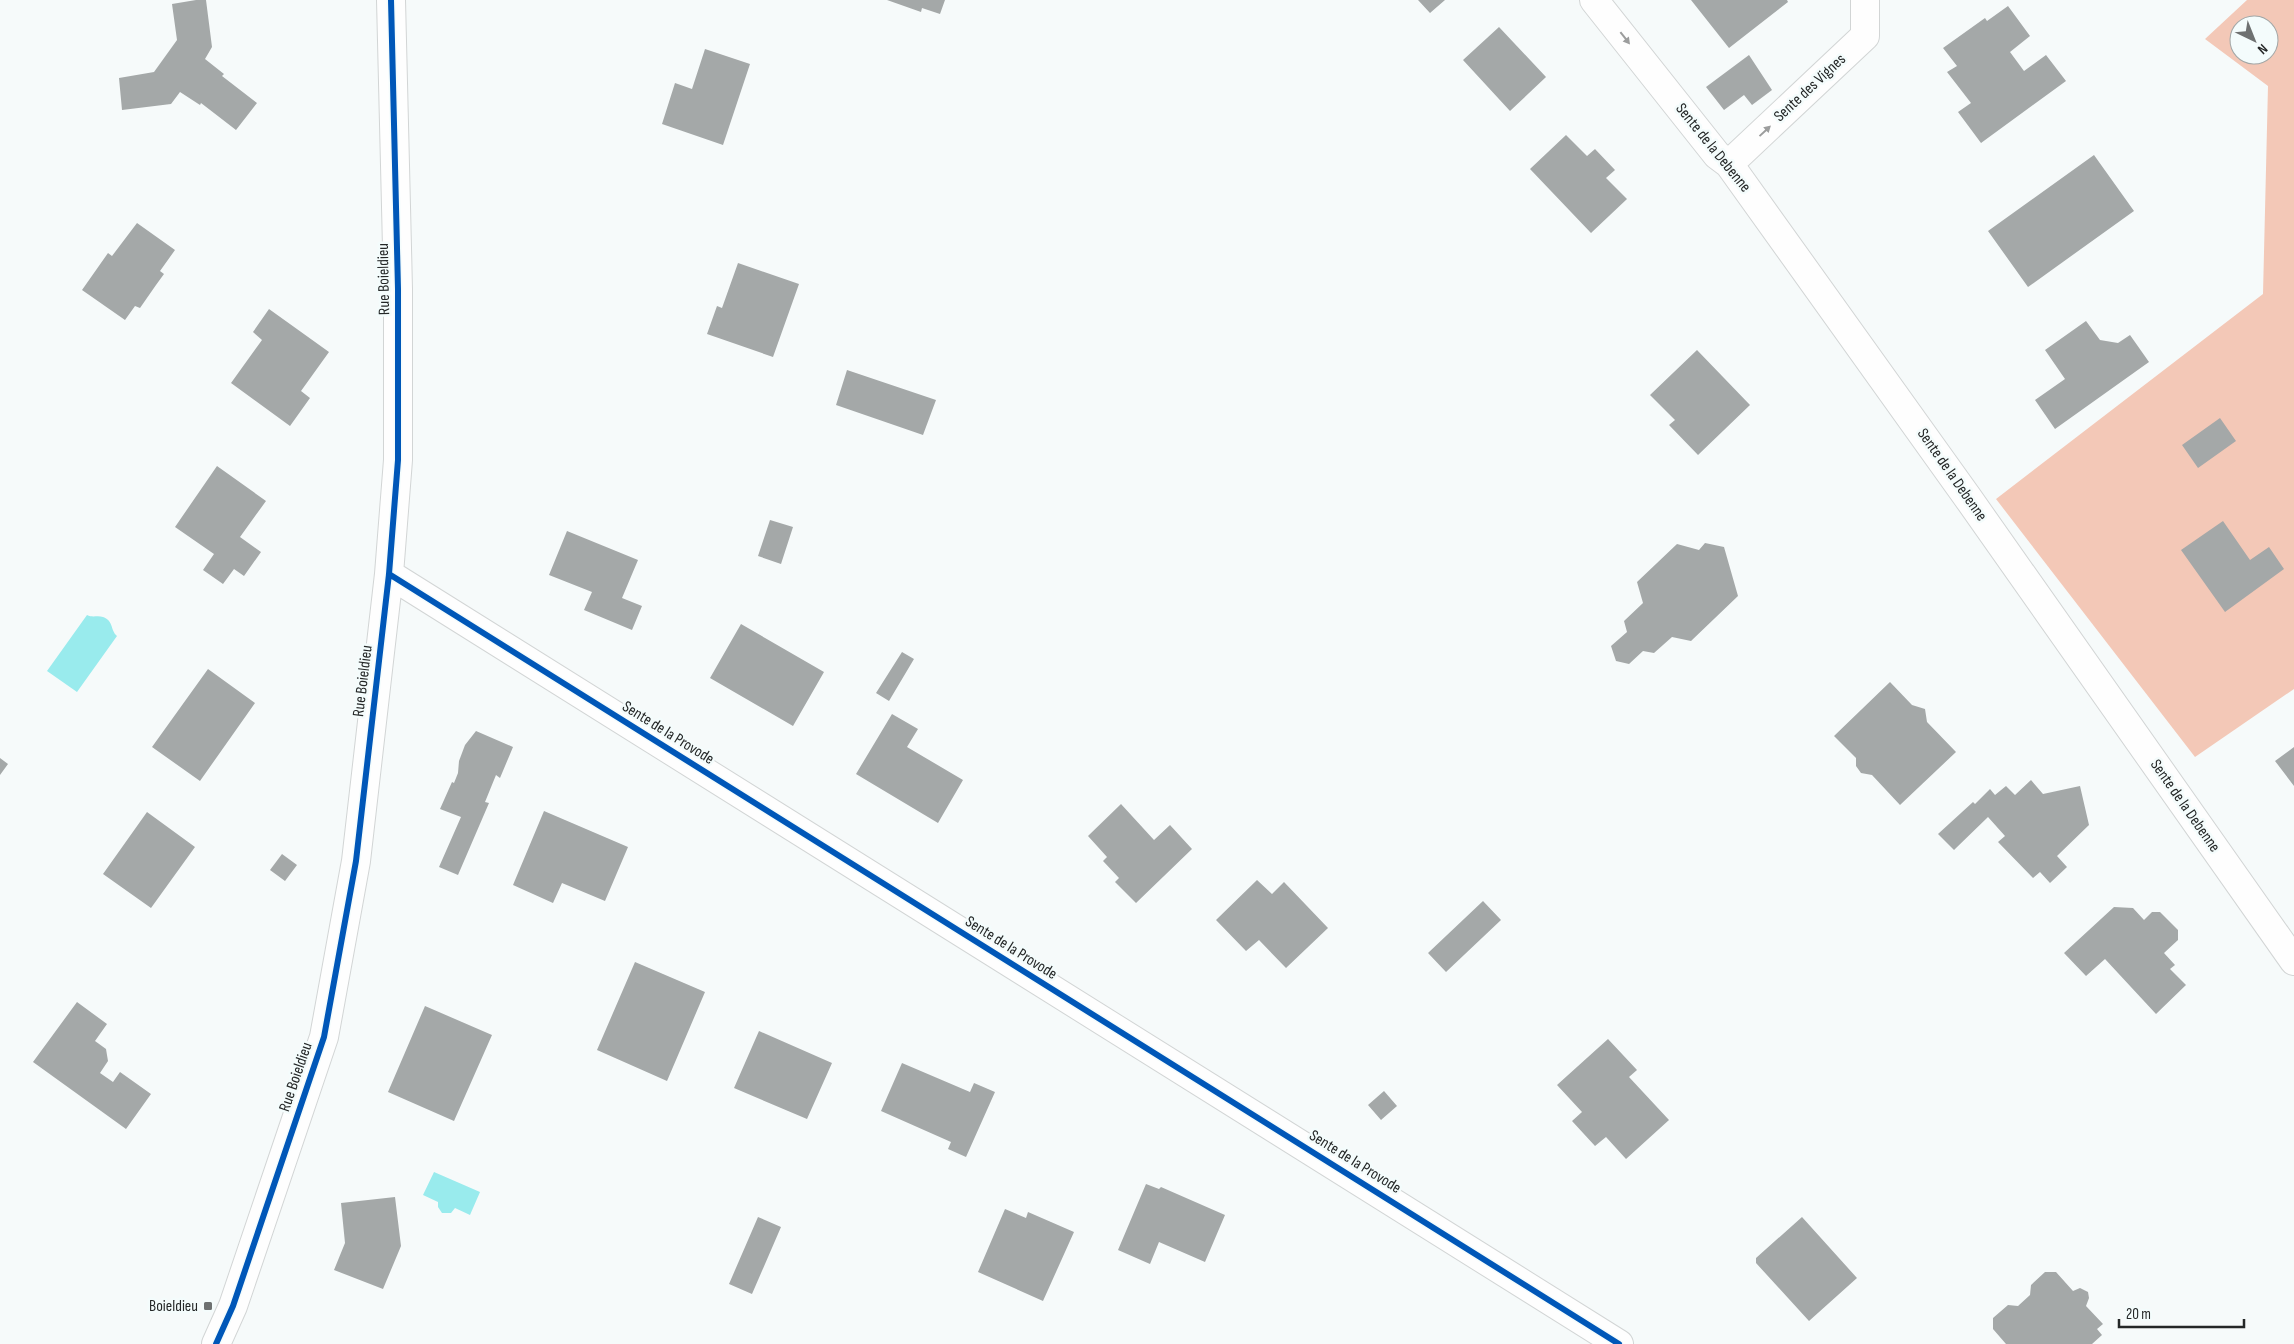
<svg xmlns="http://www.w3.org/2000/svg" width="2294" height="1344" font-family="'Sofia Sans Condensed',sans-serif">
<rect width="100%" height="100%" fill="#f6fafa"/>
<!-- forest -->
<path fill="#f3c8b7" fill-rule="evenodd" d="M2247,0h47v689l-99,68 -199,-258 267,-205 5,-208 -63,-47zM2239,25h30v30h-30z"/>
<!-- water -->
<path fill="#99ebed" d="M87,615c6,3 10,0 16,2 11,4 7,13 14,19l-40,56 -30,-21z
M434,1172l46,20 -10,23 -15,-7 -4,5h-9l-4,-6v-5l-15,-7z"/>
<!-- building -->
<path fill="#a4a8a8" d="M196,0h10l6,47 -7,12 19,15 -2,2 35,27 -21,27 -35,-27 -1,2 -20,-13 -9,12 -49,6 -3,-32 35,-6 23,-32 -5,-36z
M887,0h58l-5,14 -18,-6 -1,4z
M1418,0h27l-15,13z
M1691,0h96l1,2 -59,46z
M2008,6l22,30 -20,16 14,19 22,-16 20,26 -85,62 -23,-31 13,-9 -24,-31 10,-6 -14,-18 42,-30 2,3z
M1499,27l47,50 -36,34 -47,-51z
M705,49l45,15 -27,81 -61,-21 13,-41 17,6z
M1749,55l23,35 -20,15 -8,-10 -20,15 -18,-23z
M1566,135l21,21 8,-7 20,21 -9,8 21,21 -36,34 -61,-64z
M2094,155l40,56 -106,76 -40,-56z
M137,223l38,27 -15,21 4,3 -8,11 -16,23 -5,-2 -10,14 -43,-30 26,-37 4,3z
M738,263l61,21 -26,73 -66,-23 10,-28 5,2z
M269,309l60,43 -28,39 9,7 -20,28 -59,-43 31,-43 -9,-8z
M2086,321l14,19 18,3 12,-8 19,27 -94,67 -20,-29 30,-21 -20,-29z
M1697,350l53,55 -52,50 -29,-30 6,-5 -25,-25z
M847,370l89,30 -13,35 -87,-30z
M2220,418l16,23 -38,27 -16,-23z
M217,466l49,35 -26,36 21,15 -17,24 -10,-7 -11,15 -20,-14 11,-16 -39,-27z
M770,520l23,7 -12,37 -23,-8z
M2223,521l27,39 19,-13 15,22 -59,43 -44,-62z
M567,531l71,29 -16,38 20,8 -10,24 -48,-20 8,-18 -43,-17z
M1705,543l19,4 14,49 -47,45 -19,-4 -18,16 -11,-2 -14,13 -13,-3 -5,-15 16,-14 -3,-11 19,-18 -6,-21 40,-38 22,6z
M741,624l83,48 -31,54 -83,-48z
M902,652l12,7 -25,42 -13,-8z
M208,669l47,34 -55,78 -48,-34z
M1890,682l22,23 13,4 2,13 29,30 -56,53 -28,-30 -11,-2 -5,-7v-8l-22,-22z
M892,714l26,15 -11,18 56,33 -25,43 -82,-49z
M476,731l37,16 -13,31 -4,-3 -11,27 4,1 -31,72 -19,-8 22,-50 -21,-8 12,-27 2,1 4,-10 1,-12 6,-16z
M2294,747v39l-19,-25z
M0,758l8,6 -8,11z
M2031,780l12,14 37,-8 9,39 -32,31 10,11 -17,16 -10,-11 -7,6 -35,-36 7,-6 -17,-19 -34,33 -16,-16 35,-32 2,2 15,-15 5,6 11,-9 9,9z
M1121,804l33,36 16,-15 22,24 -56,54 -21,-21 4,-4 -16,-17 4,-4 -19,-21z
M544,811l84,36 -23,54 -43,-18 -9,20 -40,-18z
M147,812l48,35 -44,61 -48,-34z
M282,854l15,11 -12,16 -15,-11z
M1257,880l15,14 12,-12 44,46 -42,40 -27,-28 -13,11 -30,-31z
M1483,901l18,19 -55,52 -18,-19z
M2114,907l19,1 11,12 8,-8h8l18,18v10l-14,13 11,12 -5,4 16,16 -30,29 -51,-55 -19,17 -22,-23z
M635,962l70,30 -38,89 -70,-31z
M77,1002l30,22 -12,17 11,8 2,12 -8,12 13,9 7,-10 31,22 -25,35 -93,-67z
M425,1006l67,29 -38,86 -66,-29z
M759,1031l73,32 -25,56 -73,-31z
M1608,1039l29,31 -8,7 40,43 -43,39 -20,-22 -11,9 -23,-25 10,-9 -25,-27z
M902,1063l68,29 4,-9 21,9 -29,65 -18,-8 3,-7 -70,-31z
M1384,1091l13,15 -16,14 -13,-15z
M1146,1184l13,5 2,-2 64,28 -20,47 -46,-20 -9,22 -32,-14z
M395,1197l6,49 -18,43 -49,-19 11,-27 -4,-40z
M1005,1209l21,9 2,-6 46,20 -31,69 -65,-29z
M758,1217l23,10 -29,67 -23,-10z
M1802,1217l55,61 -48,43 -53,-58v-5z
M2045,1272h11l17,19 7,-3 8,4 1,6 -3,8 17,18 -6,5 5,6 -10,9h-86l-13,-15v-11l15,-13 10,1 12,-11 1,-10z"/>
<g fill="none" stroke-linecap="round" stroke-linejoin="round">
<defs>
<path id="minor" d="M1594,0l123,155 12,9 239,334 326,463
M1729,164l136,-128v-36
M389,574l1230,770
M216,1344l17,-38 91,-269 32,-176 33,-287 9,-114v-171l-7,-289"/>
</defs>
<!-- minor casing -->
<use href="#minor" stroke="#d2d5d5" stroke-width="30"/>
<!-- minor -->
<use href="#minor" stroke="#fefefe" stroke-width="28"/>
<defs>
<path id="cycleway" d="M389,574l1230,770
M216,1344l17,-38 91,-269 32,-176 33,-287 9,-114v-171l-7,-289"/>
</defs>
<!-- cycleway casing -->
<use href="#cycleway" stroke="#f4fcfc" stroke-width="9"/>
<!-- cycleway -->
<use href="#cycleway" stroke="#0057b8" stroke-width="6"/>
</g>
<!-- one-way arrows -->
<defs><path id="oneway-solid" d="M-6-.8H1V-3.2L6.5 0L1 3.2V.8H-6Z" transform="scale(1.25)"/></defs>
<g fill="#9c9d9d">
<use href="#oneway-solid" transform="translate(1625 38) rotate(52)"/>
<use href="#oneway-solid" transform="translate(1765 131) rotate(-43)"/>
</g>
<!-- markers -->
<rect fill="#6e7171" stroke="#f4fcfc" stroke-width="2" x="203" y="1301" width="10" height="10" rx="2.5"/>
<g text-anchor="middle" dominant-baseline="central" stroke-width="5" stroke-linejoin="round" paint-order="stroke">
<!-- street labels -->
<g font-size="16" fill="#242727" stroke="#f4fcfc">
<text transform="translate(1810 88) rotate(-43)">Sente des Vignes</text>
<text transform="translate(1713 148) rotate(51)">Sente de la Debenne</text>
<text transform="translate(384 279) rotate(-91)">Rue Boieldieu</text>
<text transform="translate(1952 475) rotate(55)">Sente de la Debenne</text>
<text transform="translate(363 681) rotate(-83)">Rue Boieldieu</text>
<text transform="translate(668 733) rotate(32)">Sente de la Provode</text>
<text transform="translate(2185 806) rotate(55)">Sente de la Debenne</text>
<text transform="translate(1011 948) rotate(32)">Sente de la Provode</text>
<text transform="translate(296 1077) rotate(-71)">Rue Boieldieu</text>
<text transform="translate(1355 1162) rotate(32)">Sente de la Provode</text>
</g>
<!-- poi labels -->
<g font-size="16" fill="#242727" stroke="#f4fcfc" text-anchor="end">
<text x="198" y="1306">Boieldieu</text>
</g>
</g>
<!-- north arrow -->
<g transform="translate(2254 40) rotate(137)"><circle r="24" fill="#f4fcfc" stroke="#a1a7a7"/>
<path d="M0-4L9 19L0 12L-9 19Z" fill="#6e7171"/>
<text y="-8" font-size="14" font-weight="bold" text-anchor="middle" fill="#242727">N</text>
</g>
<!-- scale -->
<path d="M2119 1319v8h125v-8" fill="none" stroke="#242727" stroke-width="2.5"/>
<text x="2126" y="1319" font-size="15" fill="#242727" stroke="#f4fcfc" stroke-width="4" paint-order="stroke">20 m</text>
</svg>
